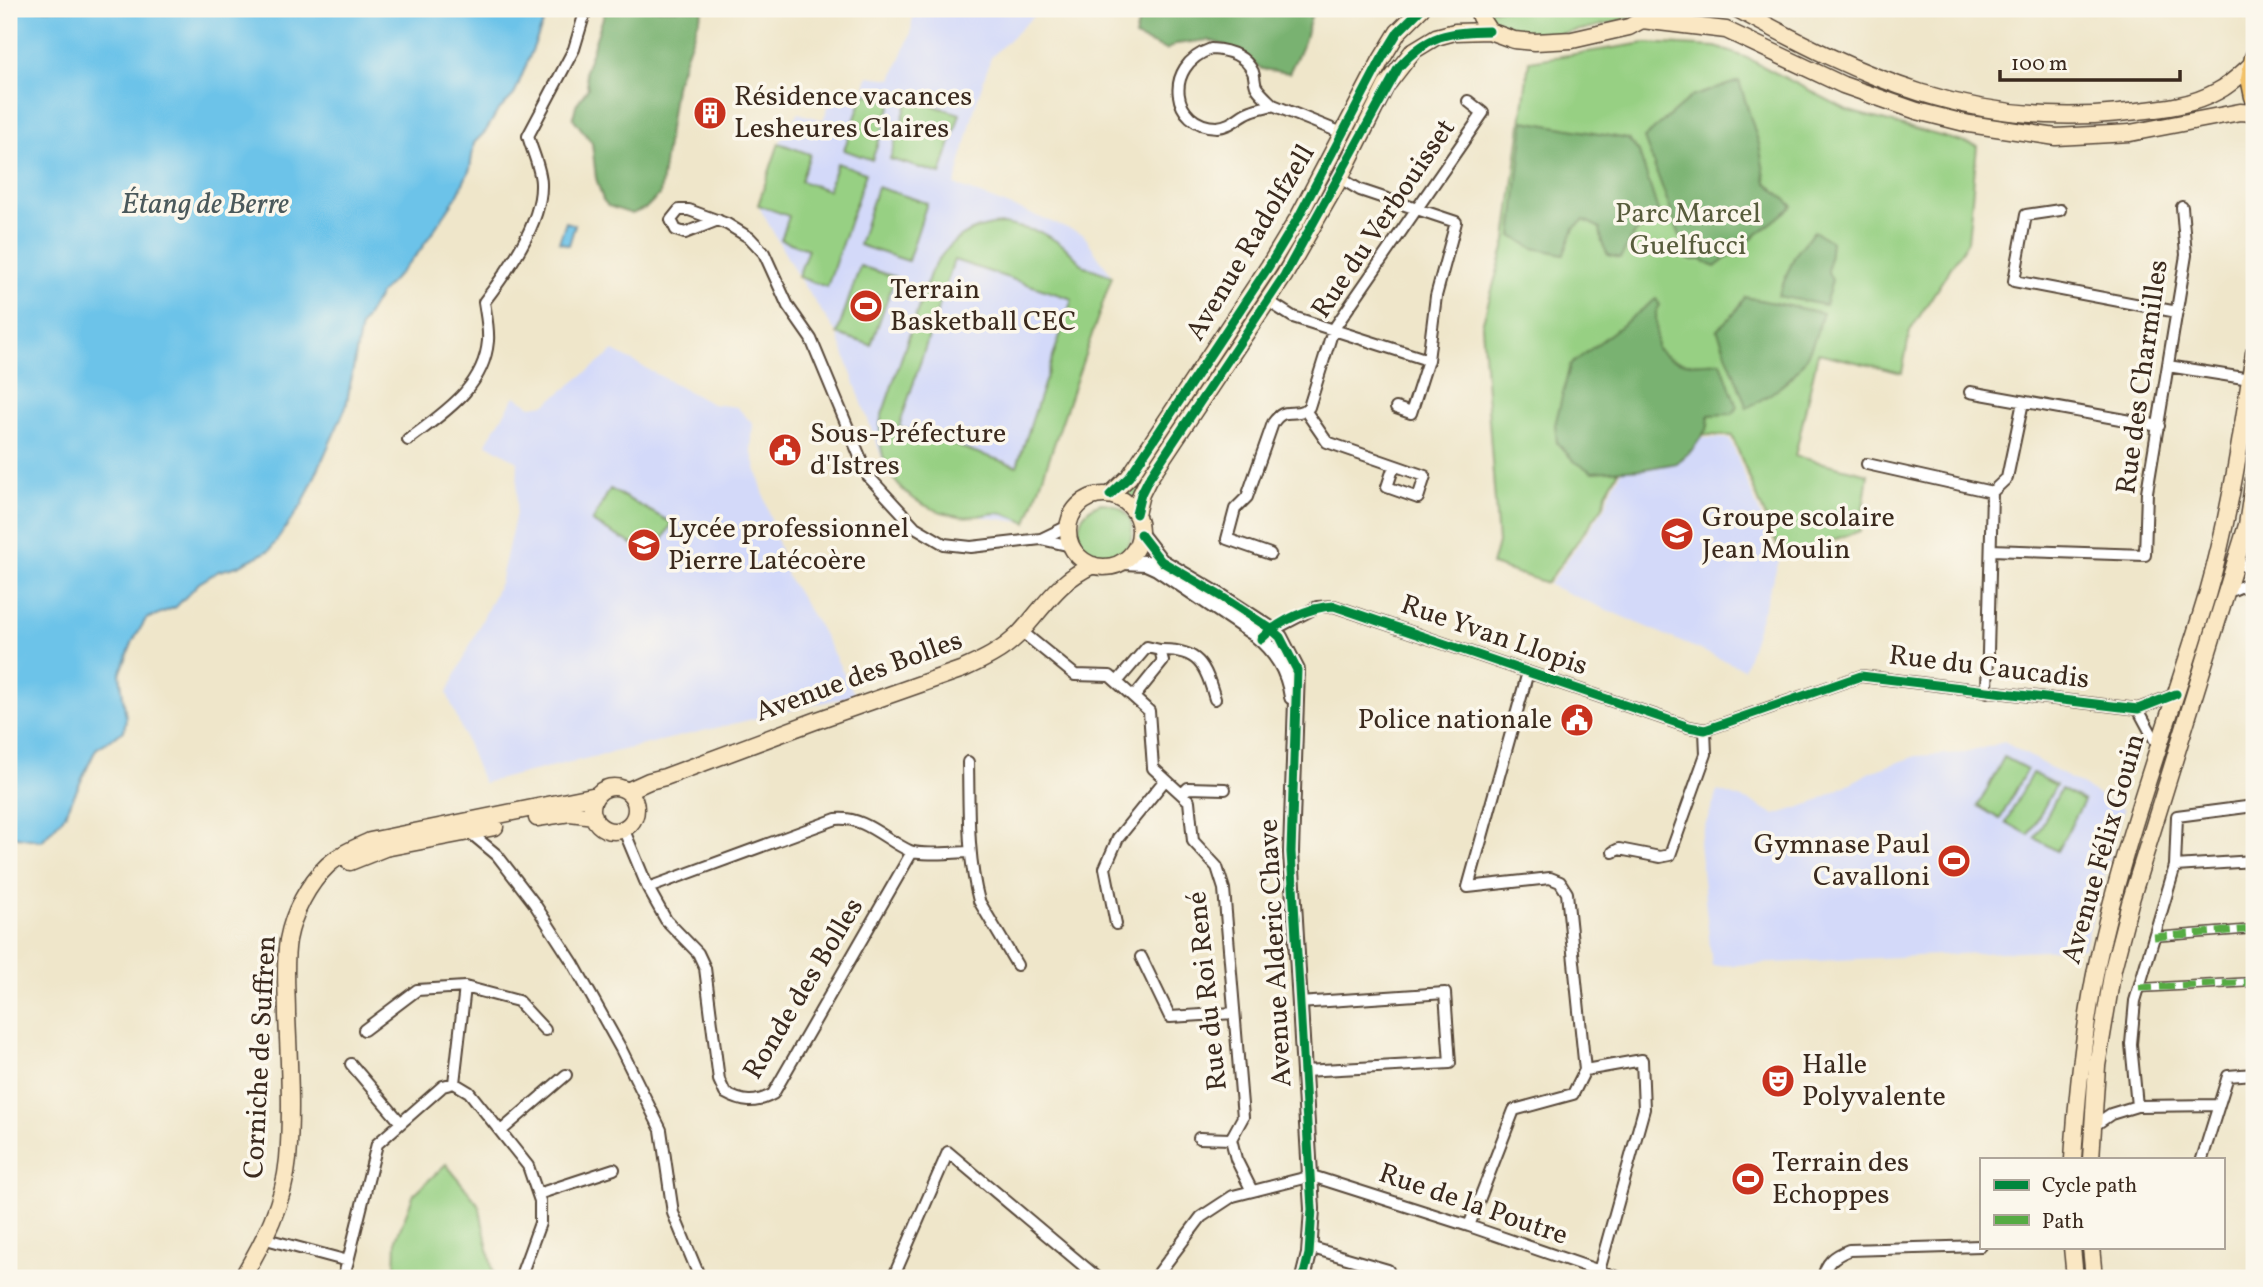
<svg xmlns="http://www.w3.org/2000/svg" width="2263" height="1287" font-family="Vollkorn,serif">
<rect width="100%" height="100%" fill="#fbf7ec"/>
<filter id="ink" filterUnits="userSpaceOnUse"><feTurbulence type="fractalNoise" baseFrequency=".0143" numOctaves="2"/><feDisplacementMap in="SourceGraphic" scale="14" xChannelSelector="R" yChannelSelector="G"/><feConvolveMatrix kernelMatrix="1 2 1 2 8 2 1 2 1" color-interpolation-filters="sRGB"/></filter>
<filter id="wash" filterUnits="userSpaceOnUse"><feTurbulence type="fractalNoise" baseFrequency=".00686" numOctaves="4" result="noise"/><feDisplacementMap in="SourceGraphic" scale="28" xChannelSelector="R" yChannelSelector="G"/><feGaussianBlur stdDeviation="1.57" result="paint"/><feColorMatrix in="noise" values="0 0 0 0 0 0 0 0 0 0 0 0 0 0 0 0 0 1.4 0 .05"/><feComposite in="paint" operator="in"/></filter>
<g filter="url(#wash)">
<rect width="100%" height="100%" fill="#efe6ca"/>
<!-- built -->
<path fill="#d3d9f9" d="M913,9h128l-50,48 -16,50 -20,78 128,49 29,42 -85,247 -88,-12 -55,-47 -47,-130 -39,-57 -40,-72 21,-62 19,-30 25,7 12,-30 29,3 4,-17 24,3 19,-46z
M614,351l98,53 25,3 16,17 -2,26 36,126 33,52 35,67 -372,88 -36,-90 53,-110 16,-70 2,-51 -32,-19 29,-47 16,10 15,-2z
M1643,435l87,4 49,122 -35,108 -195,-84 57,-79 3,-13z
M2004,742l120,67 -40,139 -372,18 -13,-124 19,-51 36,12 21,12 38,-12 60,-32 43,-15 49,-3z"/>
<!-- green -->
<path fill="#97d083" stroke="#697d50" stroke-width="2" fill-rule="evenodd" d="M1482,9h162c-22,15 -102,32 -127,25 -15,-4 -27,-12 -35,-25z
M1645,43l71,4 31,11 102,53 128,35 -9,95 -58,90 -8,42 -84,-20 -23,103 73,18 -8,57 -78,26 -50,-121 -90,-4 -36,61 -2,12 -57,78 -55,-18 6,-22 -16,-218 24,-84 23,-180z
M864,93l28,9 -20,58 -28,-10z
M909,98l51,16 -19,60 -51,-15z
M779,143l31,11 -9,27 27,9 9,-27 29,10 -39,114 -29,-10 10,-28 -27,-9 8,-24 -31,-11z
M877,187l50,16 -19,58 -49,-16z
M1314,198l9,2 -188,299 -12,-7z
M1004,224l36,8 23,13 21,21 28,10 -85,247c-9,-4 -22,-11 -31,-10 -14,1 -21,6 -37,3 -53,-9 -85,-44 -78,-98l50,-147c17,-29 38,-46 73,-47zM954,260l118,39 -55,167 -118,-39z
M860,266l35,11 -24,68 -34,-11z
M610,489l62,34 -18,33 -62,-34z
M1101,503c17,0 32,10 31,29 0,9 -6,18 -14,22 -34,17 -59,-36 -17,-51z
M2004,757l23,12 -27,50 -22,-13z
M2032,773l24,12 -27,50 -23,-13z
M2061,789l23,12 -27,50 -22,-13z
M446,1164l33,41 15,73h-99l1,-39 18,-45z
M1760,1170l1,18 -25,1 -1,-18z"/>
<!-- forest -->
<path fill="#79b271" stroke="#5a6e48" stroke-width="2" d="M606,9h97l-28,77 -15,108 -14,14 -14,6 -24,-8 -5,-6 -7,-22 -4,-35 -19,-25 3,-13 12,-17 -3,-17z
M1128,9h185l-9,33 -15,31 -27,-4 -38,-24 -16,-5 -32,4 -10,6 -31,-13 5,-22z
M1739,81l20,63 7,38 27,24 -78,61 -13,-7h-13l-45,-122 47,-41z
M1524,121l104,18 11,13 21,65 -24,15 -16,26 -12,-3 -6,-12 -2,-15 -16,-8 -10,8 -10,26 -31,-6 -21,-12z
M1814,231l17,10 -3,31 4,8 -7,25 -47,-9 17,-41z
M1745,297l78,16c-16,54 -27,67 -76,95l-30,-79 16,-14z
M1656,299l4,6 -4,6 1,38c19,19 39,14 64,13l16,45 -5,7 -23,1 -1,12 -15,22 -16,14 -33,6 -52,3 -18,-11 -17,-18 -2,-18 15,-60z"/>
<!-- water -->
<path fill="#6cc3e9" stroke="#547684" stroke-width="2" d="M9,9h540l-35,86 -17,17 -11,19 -12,12 -4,26 -13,27 -38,56 -39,42 -19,32 -15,81 -43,96 -33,47 -32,16 -19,5 -20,12 -23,24 -30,12 -13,22 -13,33 6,44 -2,13 -28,18 -31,66 -23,26 -31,-5 -2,6z
M566,222l9,3 -6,20 -10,-3z"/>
</g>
<g filter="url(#ink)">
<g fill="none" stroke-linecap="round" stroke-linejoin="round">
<defs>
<path id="pedestrian" d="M2154,937l100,-8
M2139,988l115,-6"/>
<path id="minor" d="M1211,49c18,1 34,6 42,23 2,5 1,12 4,16 4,6 11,12 16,17 -7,2 -15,3 -22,6 -12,4 -18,15 -34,16 -45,0 -55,-61 -6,-78z
M1273,105l69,28
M1340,178l20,12 96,32 -20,74 -8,64 -17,53 -15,-5
M2060,210l-34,5 -12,66 163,31
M718,220l-33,13 -9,-3 -5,-10 8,-10h10l38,14 23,14 14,15 24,53 23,33 57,137 47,51 29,17 27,3 70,-8 27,-13
M1268,301l25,16 135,43
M2168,366l82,13
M1970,392l189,34
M1305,410l4,-3 24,-77 150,-217 -15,-12
M1305,410l22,32 98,34 -7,22 -31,-11 7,-21
M408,440c35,-27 76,-52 80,-99 1,-12 -2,-26 -4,-39 23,-30 58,-79 57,-118 0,-15 -9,-33 -13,-48l46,-87 12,-40
M1867,464l125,28
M1041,539l30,7
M1991,550l154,5 2,-63 39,-237 -4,-48
M1270,554l-43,-15 8,-30 12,-12 26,-74c12,-17 17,-6 32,-13
M2236,560l18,13
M2226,593l28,-12
M1021,631l54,44 35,1 39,35 4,57 36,33 4,40 24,26 7,22 19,228 -12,22 5,20 16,32
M1267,633l50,-26 17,-1 355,121 16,3 156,-54 277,33 38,-15
M1160,650c39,-1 45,15 55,49
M1117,682l30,-35 13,3 3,11 -29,36
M1987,692l5,-200 15,-14 16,-76
M2138,709l21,39
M968,762c1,47 -1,94 11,139l38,64
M1182,794l6,-6 37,1
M623,828l25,60 18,32 32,33 7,15 14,112 6,13c18,10 30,11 48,1l139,-242
M467,830l30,25 37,48 39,60 48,86 40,81 12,83 27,65
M1613,852l6,-3 41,8 10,-2 36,-101 -1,-24
M2175,866l79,-5
M648,888l188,-69c29,-3 49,21 74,32 12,5 45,1 60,1
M1116,924l-11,-56 13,-30 47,-58
M1141,957l29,60 64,-4
M1299,1003l146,-10 5,70 -146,8
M364,1030l53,-40 48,-3 53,14 27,29
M351,1064l50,59
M1585,1070l57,-10 2,49 -45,162
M454,1083l11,-96
M2219,1105l-82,1 -6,-62 4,-43 40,-135 2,-50 77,-10
M2092,1127l19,-13 26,-8
M501,1131l65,-56
M1199,1138l32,1
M2202,1159l26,-83 26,-2
M538,1194l76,-25
M1469,1226l45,-116 59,-16 12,-24 -18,-177 -7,-11 -10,-4 -82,9 60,-215
M266,1239l82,22 29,-117 66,-58 11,-3 15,9 59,74 12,35v22l-20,55
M1309,1247l79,23
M343,1278l5,-17
M893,1278l55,-126 150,126
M1155,1278l46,-61 32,-21 79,-20 157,50 151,52
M1823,1278c3,-16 11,-22 26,-28l132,-4"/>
<path id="tertiary" d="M1140,534l21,27 61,36 49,32 9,8 17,33 -6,182 21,357 -3,45 -6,24
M1123,562l23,1 11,5 98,66c21,17 33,36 37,63"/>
<path id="secondary" d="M1479,9l1,8 9,14
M1737,9c126,69 235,119 383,104 34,-4 68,-5 98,-22 12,-6 23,-17 33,-26
M1068 531a36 36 0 1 1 72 0a36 36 0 1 1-72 0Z
M1110,495l19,-18 140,-211 29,-48 83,-158 17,-28 23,-23
M1136,514l5,-20 7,-14 136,-204 56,-98 46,-92 27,-35 23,-14 19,-5 34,-1 25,9 21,2 37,-2 57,-13 13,-7 84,10 117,55 74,26 52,13 87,13 74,-4 110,-21 14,1
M592 809a22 22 0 1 1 44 0a22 22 0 1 1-44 0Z
M627,791l22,-10 16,-4 150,-56 148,-52c20,-9 39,-18 55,-34 26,-27 38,-53 75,-70
M537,818l33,-5 24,3
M350,862l35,-14 110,-21
M2073,1159c4,-65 11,-131 24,-195 27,-126 74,-248 111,-372 22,-77 34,-159 46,-239
M2091,1159l6,-93 16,-97 17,-66 117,-378 7,-46
M2072,1247l3,31
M2091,1247l3,31
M242,1278c22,-37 42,-75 46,-119 4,-48 1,-96 -1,-144 0,-25 -3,-51 1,-75 5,-27 20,-56 40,-75 12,-11 27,-17 42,-24l227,-46"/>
<path id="primary" d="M2254,57l-4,21 4,19"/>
</defs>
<!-- pedestrian casing -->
<use href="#pedestrian" stroke="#564638" stroke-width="11"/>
<!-- minor casing -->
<use href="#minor" stroke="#564638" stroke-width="14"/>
<!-- tertiary casing -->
<use href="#tertiary" stroke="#564638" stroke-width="18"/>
<!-- secondary casing -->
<use href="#secondary" stroke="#564638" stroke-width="19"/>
<!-- primary casing -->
<use href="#primary" stroke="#564638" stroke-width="21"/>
<!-- pedestrian -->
<use href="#pedestrian" stroke="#fff" stroke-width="8"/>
<!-- minor -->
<use href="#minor" stroke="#fff" stroke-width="10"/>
<!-- tertiary -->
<use href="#tertiary" stroke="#fff" stroke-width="14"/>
<!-- secondary -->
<use href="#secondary" stroke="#fae7c3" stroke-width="16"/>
<!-- primary -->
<use href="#primary" stroke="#f2c26a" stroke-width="18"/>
<!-- quiet -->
<path stroke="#55ab43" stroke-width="7" stroke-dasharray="14 7" stroke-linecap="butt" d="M2154,937l100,-8
M2139,988l115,-6"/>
<defs>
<path id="cycleway" d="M1110,495l19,-18 140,-211 29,-48 83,-158 17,-28 23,-23
M1136,514l5,-20 7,-14 136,-204 115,-209c29,-33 49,-35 90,-36
M1140,534l21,27 61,36 49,32 9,8 17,33 -6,182 21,357 -3,45 -6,24
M1261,639c18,-18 48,-32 73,-33l355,121 16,3 156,-54 277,33 38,-15"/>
</defs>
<!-- cycleway casing -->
<use href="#cycleway" stroke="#fbf7ec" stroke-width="13"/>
<!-- cycleway -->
<use href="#cycleway" stroke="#00873e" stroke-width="9"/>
</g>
</g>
<!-- icons -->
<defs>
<symbol id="building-disc" viewBox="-11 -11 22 22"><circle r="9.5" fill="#c8321e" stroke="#fbf7ec"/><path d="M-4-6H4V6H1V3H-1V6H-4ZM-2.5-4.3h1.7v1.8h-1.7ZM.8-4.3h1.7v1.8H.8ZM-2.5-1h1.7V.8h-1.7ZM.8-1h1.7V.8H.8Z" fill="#fff"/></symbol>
<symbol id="stadium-disc" viewBox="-11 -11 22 22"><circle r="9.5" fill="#c8321e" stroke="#fbf7ec"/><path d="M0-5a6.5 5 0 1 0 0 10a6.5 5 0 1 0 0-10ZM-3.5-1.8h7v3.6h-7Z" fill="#fff"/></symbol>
<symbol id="civic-disc" viewBox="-11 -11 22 22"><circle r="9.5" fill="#c8321e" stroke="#fbf7ec"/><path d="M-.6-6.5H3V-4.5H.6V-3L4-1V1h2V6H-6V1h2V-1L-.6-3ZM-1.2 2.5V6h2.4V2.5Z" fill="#fff"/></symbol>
<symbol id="school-disc" viewBox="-11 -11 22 22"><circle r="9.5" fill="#c8321e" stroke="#fbf7ec"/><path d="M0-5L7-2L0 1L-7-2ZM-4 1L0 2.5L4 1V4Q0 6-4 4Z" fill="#fff"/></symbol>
<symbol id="theatre-disc" viewBox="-11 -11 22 22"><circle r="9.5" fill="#c8321e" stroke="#fbf7ec"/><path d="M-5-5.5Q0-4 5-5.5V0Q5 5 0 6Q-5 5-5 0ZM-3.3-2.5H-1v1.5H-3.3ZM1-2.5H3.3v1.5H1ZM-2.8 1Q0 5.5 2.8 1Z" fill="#fff"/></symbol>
</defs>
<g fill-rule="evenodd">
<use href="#building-disc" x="691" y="94" width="38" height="38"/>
<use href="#stadium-disc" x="847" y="287" width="38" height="38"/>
<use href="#civic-disc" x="766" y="431" width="38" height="38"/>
<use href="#school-disc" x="1658" y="515" width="38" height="38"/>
<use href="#school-disc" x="625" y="526" width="38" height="38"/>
<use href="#civic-disc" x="1558" y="701" width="38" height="38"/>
<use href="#stadium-disc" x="1935" y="842" width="38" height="38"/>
<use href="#theatre-disc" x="1759" y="1062" width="38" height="38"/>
<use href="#stadium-disc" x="1729" y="1160" width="38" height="38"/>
</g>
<g text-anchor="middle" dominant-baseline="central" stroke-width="7" stroke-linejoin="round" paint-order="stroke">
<!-- poi labels -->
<g font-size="28" fill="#3b2a1e" stroke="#fbf7ec" text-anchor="start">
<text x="734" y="97">Résidence vacances<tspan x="734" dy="32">Lesheures Claires</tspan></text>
<text x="890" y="290">Terrain<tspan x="890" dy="32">Basketball CEC</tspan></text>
<text x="810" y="434">Sous-Préfecture<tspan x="810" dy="32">d'Istres</tspan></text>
<text x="1702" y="518">Groupe scolaire<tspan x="1702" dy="32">Jean Moulin</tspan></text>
<text x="668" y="529">Lycée professionnel<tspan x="668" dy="32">Pierre Latécoère</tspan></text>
<text x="1552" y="720" text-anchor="end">Police nationale</text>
<text x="1930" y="845" text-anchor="end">Gymnase Paul<tspan x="1930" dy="32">Cavalloni</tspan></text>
<text x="1802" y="1065">Halle<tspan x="1802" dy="32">Polyvalente</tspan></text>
<text x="1772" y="1163">Terrain des<tspan x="1772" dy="32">Echoppes</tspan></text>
</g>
<!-- park labels -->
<g font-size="28" fill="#575c3c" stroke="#fbf7ec">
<text x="1688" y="214">Parc Marcel<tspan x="1688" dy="32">Guelfucci</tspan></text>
</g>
<!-- street labels -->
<g font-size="28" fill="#3b2a1e" stroke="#fbf7ec">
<text transform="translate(1384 219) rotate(-56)">Rue du Verbouisset</text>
<text transform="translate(1251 243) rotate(-59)">Avenue Radolfzell</text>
<text transform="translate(2143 377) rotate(-82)">Rue des Charmilles</text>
<text transform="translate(1494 636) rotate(19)">Rue Yvan Llopis</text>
<text transform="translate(1989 668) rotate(7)">Rue du Caucadis</text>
<text transform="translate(859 677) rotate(-20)">Avenue des Bolles</text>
<text transform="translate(2104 849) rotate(-74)">Avenue Félix Gouin</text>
<text transform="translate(1276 953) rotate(-93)">Avenue Alderic Chave</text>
<text transform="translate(804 989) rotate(-59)">Ronde des Bolles</text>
<text transform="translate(1208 991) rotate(-96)">Rue du Roi René</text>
<text transform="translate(261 1057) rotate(-87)">Corniche de Suffren</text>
<text transform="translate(1473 1205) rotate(19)">Rue de la Poutre</text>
</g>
<!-- water labels -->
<g font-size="30" font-style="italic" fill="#4a585b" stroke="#fbf7ec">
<text x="205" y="205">Étang de Berre</text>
</g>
</g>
<!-- margin -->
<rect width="2263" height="1287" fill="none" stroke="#fbf7ec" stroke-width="35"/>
<!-- legend -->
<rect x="1980" y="1158" width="245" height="91" fill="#fbf7ec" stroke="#aea59a" stroke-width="2"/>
<rect x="1994" y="1180" width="35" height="10" fill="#00873e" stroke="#aea59a" stroke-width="2"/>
<text x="2042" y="1192" font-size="21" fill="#3b2a1e">Cycle path</text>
<rect x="1994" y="1215" width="35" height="10" fill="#55ab43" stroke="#aea59a" stroke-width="2"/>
<text x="2042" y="1228" font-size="21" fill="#3b2a1e">Path</text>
<!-- scale -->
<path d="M2000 70v10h180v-10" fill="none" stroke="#3b2a1e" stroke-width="3.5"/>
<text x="2011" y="70" font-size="21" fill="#3b2a1e" stroke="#fbf7ec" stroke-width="5" paint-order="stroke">100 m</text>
</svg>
